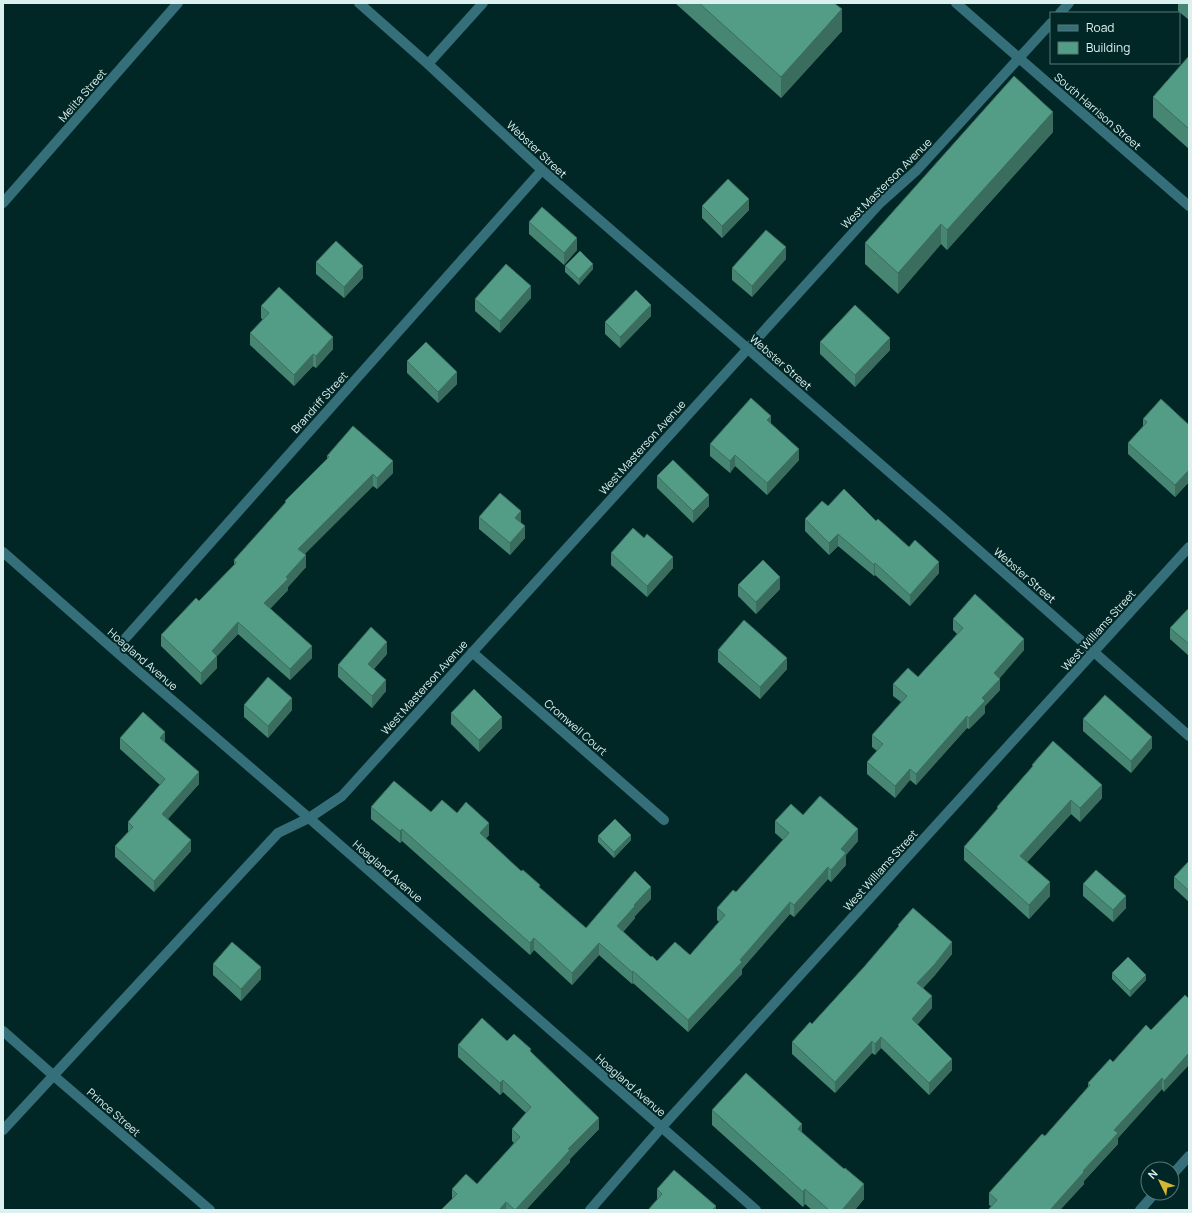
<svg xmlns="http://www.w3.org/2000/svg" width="1192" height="1213" font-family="Manrope,sans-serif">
<rect width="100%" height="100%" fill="#002726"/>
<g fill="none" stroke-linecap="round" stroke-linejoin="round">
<!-- minor -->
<path stroke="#35707a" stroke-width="10" d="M359,3l69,61 114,106 398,346 249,220
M956,3l233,203
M1060,13l9,-10
M428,64l55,-61
M3,203l175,-200
M3,552l133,117 173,149 447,392
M115,650l427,-480
M472,652l192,168
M3,1031l51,45 156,134
M3,1130l275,-297 31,-15 33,-22 538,-593 37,-33 134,-147
M1172,1175l17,-19
M590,1210l71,-82 528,-581
M1140,1210l15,-17"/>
</g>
<!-- wall -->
<path fill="#478673" d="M675,3h159l8,28 -61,67z
M1178,3h11v17l-11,-9z
M1189,56v93l-36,-32v-20z
M1053,132l-106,118 -6,-6 -43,50 -33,-30v-21z
M702,206l47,4 -27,28 -20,-20z
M529,222l48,28 -13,15 -35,-31z
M786,259l-34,38 -20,-17v-12z
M316,262l47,16 -19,20 -28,-24z
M565,266l28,3 -14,16 -14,-13z
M531,298l-31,35 -25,-22v-12z
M261,306l72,43 -17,19 -3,-2 -19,20 -44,-41v-12l13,-13 -2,-2z
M651,316l-31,32 -15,-14v-12z
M820,342l70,8 -35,37 -35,-33z
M407,361l50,23 -19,19 -31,-30z
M1143,419l46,6v57l-14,15 -47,-43v-11l15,-16z
M710,444l89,16 -32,35 -32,-29 -5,7 -20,-17z
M327,456l66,17 -16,16 -4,-3 -69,68 2,13 -18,20v3l-18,19 42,49 -22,22 -52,-46 -21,22v12l-16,17 -40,-39v-11l38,-34 35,-36v-5l51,-56v-3l42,-42z
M657,476l52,30 -16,17 -36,-35z
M828,506l48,15 63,52 -29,33 -35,-31 -1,1 -36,-30 -9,9 -24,-24v-12z
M479,517l42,6 4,15 -15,17 -31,-26z
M611,553l62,15 -26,29 -36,-32z
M738,585l42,4 -24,25 -18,-18z
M1189,608v48l-19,-17v-11z
M953,619l71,31 -25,28 1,12 -15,16v7l-16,16 -2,-1 -51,57 -6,-5 -15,18 -28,-24v-12l10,-11 -5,-4v-12l29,-33 -8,-6v-12l25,-7 39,-43 -4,-4z
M718,650l69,19 -27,30 -42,-37z
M387,654l-13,15 12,22 -14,17 -34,-31v-12z
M244,705l48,5 -24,28 -24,-21z
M451,713l51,15 -23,24 -28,-28z
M1083,719l69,29 -21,25 -48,-42z
M120,738l45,5 34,41 -32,35 24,32 -37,41 -39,-35v-11l13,-13v-11l32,-37 -40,-36z
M1032,765l70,33 -22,24 -9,-8 -44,48 23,34 -21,23 -65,-59v-13l33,-37v-3l35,-39z
M371,807l60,5 26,1 32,22 -4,4 36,32 65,57 65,-29 -16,17v2l-12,14 28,25 6,4 33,-6 29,-33 -2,-2v-12l19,-16 47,-52 -8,-7v-12l28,-6 55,26 -12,14v10l-15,17 -3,-3 -34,38 -4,-3 -48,55v5l-54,58 -55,-49 -1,1 -33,-29 -27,30 -38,-35 -4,5 -128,-114 -2,2 -29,-24z
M598,836l33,4 -17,18 -16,-16z
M1189,861v41l-15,-14v-11z
M1083,884l43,24 -13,14 -30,-26z
M898,925l54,29 -17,21 -12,13 9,20 -15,17 35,45 -23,25 -48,-47 -6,7 -3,-2 -37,40 -43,-39v-12l20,-18 52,-57 34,-39z
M213,964l48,15 -20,22 -28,-26z
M1112,973l34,7 -16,17 -18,-18z
M1189,999l-25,93 -2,-3 -44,49v6l-34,37v3l-24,26h-72l3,-4 -2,-1v-12l56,-57 43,-49v-4z
M507,1041l24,11 68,77 -29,30v3l-44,48h-85l11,-11v-10l25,-5 37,-41 -2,-2v-12l14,-16 -23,-21 -3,3 -42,-38v-12z
M712,1110l90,23 62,66 -9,11h-43l-7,-6 -2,3 -91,-82z
M657,1189l59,21 -59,-11z"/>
<!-- shaded-wall -->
<path fill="#3a6d5e" d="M842,9v22l-61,67v-21z
M1053,112v20l-106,118v-20z
M749,199v11l-27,28v-12z
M941,224v20l-43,50v-21z
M577,238v12l-13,15v-12z
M786,247v12l-34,38v-11z
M593,264v5l-14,16v-6z
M363,266v12l-19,20v-11z
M531,286v12l-31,35v-12z
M651,305v11l-31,32v-11z
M333,337v12l-17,19v-12z
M890,338v12l-35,37v-12z
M313,354v12l-19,20v-11z
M457,372v12l-19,19v-11z
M771,416v11l-4,-7z
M799,449v11l-32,35v-12z
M735,455v11l-5,7v-12z
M393,461v12l-16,16v-11z
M1189,465v17l-14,15v-12z
M373,474v12l-75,75v-12z
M709,495v11l-16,17v-12z
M521,511v11l-6,7v-11z
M525,526v12l-15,17v-12z
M838,534v12l-9,9v-12z
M306,555v12l-18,20v3l-24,25v-12l22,-26z
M673,557v11l-26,29v-11z
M939,562v11l-29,33v-11z
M875,563v12l-1,1v-11z
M780,577v12l-24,25v-12z
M238,622v12l-21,22v12l-16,17v-12l11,-22z
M1024,639v11l-30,35v-12z
M387,642v12l-19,21v-11z
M312,646v12l-22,22v-11z
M787,658v11l-27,30v-12z
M1000,679v11l-15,16v7l-16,16v-11l13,-20z
M386,680v11l-14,17v-12z
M292,698v12l-24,28v-12z
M967,716v12l-51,57v-11z
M502,717v11l-23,24v-12z
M165,732v11l-5,-5z
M1152,737v11l-21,25v-12z
M910,769v11l-15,18v-12z
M199,772v12l-37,42v-12z
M1102,785v13l-22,24v-14z
M1071,800v14l-51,56v-14z
M489,823v12l-9,11v-13z
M402,829v12l-2,2v-12z
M858,829v12l-12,14v10l-15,17v-12l10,-21z
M631,835v5l-17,18v-6z
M191,840v11l-37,41v-11z
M828,867v12l-34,38v-12z
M1050,882v14l-21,23v-14z
M651,887v12l-16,17v2l-18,21v-13l17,-21z
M1126,896v12l-13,14v-12z
M790,902v12l-48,55v5l-54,58v-12z
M534,938v12l-4,5v-12z
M952,942v12l-17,21 -18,20v-12z
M599,943v12l-27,30v-12z
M261,967v12l-20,22v-12z
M633,971v12l-1,1v-12z
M1146,975v5l-16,17v-6z
M932,996v12l-20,23v-12z
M881,1037v11l-6,7v-11z
M872,1041v12l-37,40v-11z
M1189,1053v12l-25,27v-11z
M952,1059v11l-23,25v-12z
M1162,1078v11l-44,49v6l-34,37v3l-24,26h-10l33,-39 31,-41z
M503,1080v12l-3,3v-12z
M599,1118v11l-29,30v3l-44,48h-11l53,-61z
M802,1124v15l-4,-10z
M864,1184v15l-9,11h-13z
M805,1189v15l-2,3v-15z
M506,1202v8h-7z
M716,1206v4h-4z"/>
<!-- building -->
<path fill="#539c86" stroke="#3a6d5e" d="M699,3h135l8,6 -61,68z
M1189,56v73l-36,-32z
M1014,76l39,36 -106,118 -6,-6 -43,49 -33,-30z
M728,179l21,20 -27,27 -20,-20z
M542,207l35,31 -13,15 -35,-31z
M766,230l20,17 -34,39 -20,-18z
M336,241l27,25 -19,21 -28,-25z
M580,251l13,13 -14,15 -14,-13z
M506,264l25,22 -31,35 -25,-22z
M279,287l54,50 -17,19 -3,-2 -19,21 -44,-42 19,-20 -8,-7z
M636,290l15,15 -31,32 -15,-15z
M855,305l35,33 -35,37 -35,-33z
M426,342l31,30 -19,20 -31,-31z
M751,398l20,18 -4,4 32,29 -32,34 -32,-28 -5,6 -20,-17z
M1161,399l28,26v40l-1,1 1,2v2l-14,15 -47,-42 19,-21 -4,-3z
M353,426l40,35 -16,17 -4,-4 -75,75 8,6 -20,22 2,2 -24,24 48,43 -22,23 -52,-47 -26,29 5,5 -16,17 -40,-38 35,-37 3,3 37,-38 -2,-3 52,-58 -1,-1 44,-44 -2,-1z
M673,460l36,35 -16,16 -36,-35z
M844,489l32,32 2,-2 31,28 6,-7 24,22 -29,33 -35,-32 -1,2 -36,-31 -9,9 -24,-24 17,-18 6,5z
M500,493l21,18 -6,7 10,8 -15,17 -31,-26z
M633,528l11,10 3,-4 26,23 -26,29 -36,-33z
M763,560l17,17 -24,25 -18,-17z
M975,594l49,45 -30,34 6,6 -18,19 3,3 -16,17 -2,-2 -51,58 -6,-5 -15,17 -28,-24 16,-18 -11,-9 35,-39 -14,-12 15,-16 10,9 45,-49 -10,-9z
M1189,608v36l-19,-16z
M744,620l43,38 -27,29 -42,-37z
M371,627l16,15 -19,22 18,16 -14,16 -34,-31z
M268,677l24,21 -24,28 -24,-21z
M474,689l28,28 -23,23 -28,-27z
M1105,695l47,42 -21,24 -48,-42z
M143,712l22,20 -5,6 39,34 -37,42 29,26 -37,41 -39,-35 18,-19 -5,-5 37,-43 -45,-41z
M1053,741l49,44 -22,23 -9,-8 -51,56 30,26 -21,23 -65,-58 34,-39 -1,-1 36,-41 -1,-1z
M394,781l37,31 11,-12 15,13 9,-11 23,21 -9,10 41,38 2,-1 17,15 -1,2 47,41 49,-57 16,16 -17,18 1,1 -18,20 34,31 1,-1 5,5 18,-19 15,13 35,-40 -8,-7 16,-18 3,2 53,-59 -14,-12 16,-17 12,11 17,-19 38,33 -17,20 5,4 -15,17 -3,-3 -34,38 -4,-3 -50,58 2,2 -54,58 -55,-49 -1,1 -33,-29 -27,30 -38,-35 -4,5 -128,-114 -2,2 -29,-24z
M615,819l16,16 -17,17 -16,-16z
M1189,861v30l-15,-14z
M1096,870l30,26 -13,14 -30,-26z
M913,908l39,34 -17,22 -18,19 15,13 -20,23 40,40 -23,24 -48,-46 -6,7 -3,-3 -37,41 -43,-40 18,-20 2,2 52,-57 35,-41 -1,-1z
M232,942l29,25 -20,22 -28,-25z
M1128,957l18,18 -16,16 -18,-18z
M1185,995l4,4v54l-25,28 -2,-3 -48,52 4,3 -35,38 1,1 -34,38h-62l9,-10 -8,-7 53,-59 3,2 45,-51 -2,-2 22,-24 3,3 33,-37 5,5z
M482,1018l25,23 7,-7 17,15 -1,2 69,67 -31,31 2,1 -55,60 -9,-8 -7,8h-58l16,-16 -5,-5 14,-15 11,10 43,-47 -8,-8 19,-22 -28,-27 -3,3 -42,-38z
M746,1073l56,51 -4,5 46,40 1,-1 19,16 -22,26h-13l-24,-21 -2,3 -91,-82z
M674,1170l42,36 -4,4h-64l14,-16 -5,-5z"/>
<g text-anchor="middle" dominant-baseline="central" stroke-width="4" stroke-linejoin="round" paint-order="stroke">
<!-- street labels -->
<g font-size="11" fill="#dcf1ef" stroke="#002726">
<text transform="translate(82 95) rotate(-49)">Melita Street</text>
<text transform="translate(1098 111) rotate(41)">South Harrison Street</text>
<text transform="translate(537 149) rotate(43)">Webster Street</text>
<text transform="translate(886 183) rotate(-45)">West Masterson Avenue</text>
<text transform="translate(781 362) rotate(41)">Webster Street</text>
<text transform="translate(319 402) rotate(-48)">Brandriff Street</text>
<text transform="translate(642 447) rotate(-48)">West Masterson Avenue</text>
<text transform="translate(1025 575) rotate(41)">Webster Street</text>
<text transform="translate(1098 630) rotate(-48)">West Williams Street</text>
<text transform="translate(143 659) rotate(41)">Hoagland Avenue</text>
<text transform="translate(424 687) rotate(-48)">West Masterson Avenue</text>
<text transform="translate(576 727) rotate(41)">Cromwell Court</text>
<text transform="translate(880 870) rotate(-48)">West Williams Street</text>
<text transform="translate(388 871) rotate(41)">Hoagland Avenue</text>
<text transform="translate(631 1085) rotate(41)">Hoagland Avenue</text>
<text transform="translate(114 1112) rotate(41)">Prince Street</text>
</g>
</g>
<!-- border -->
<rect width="1192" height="1213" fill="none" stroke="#dcf1ef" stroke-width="8"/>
<!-- legend -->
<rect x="1050" y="12" width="130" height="52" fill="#002726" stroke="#587876"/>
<rect x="1058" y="25" width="20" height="6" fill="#35707a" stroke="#587876"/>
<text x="1086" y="32" font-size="12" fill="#dcf1ef">Road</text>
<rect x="1058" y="42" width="20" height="12" fill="#539c86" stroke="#587876"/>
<text x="1086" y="52" font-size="12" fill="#dcf1ef">Building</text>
<!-- north arrow -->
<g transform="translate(1160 1181) rotate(313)"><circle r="19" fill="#002726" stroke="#587876"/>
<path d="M0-3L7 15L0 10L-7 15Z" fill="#d4b635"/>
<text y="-6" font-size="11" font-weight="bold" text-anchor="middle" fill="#dcf1ef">N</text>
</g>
</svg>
